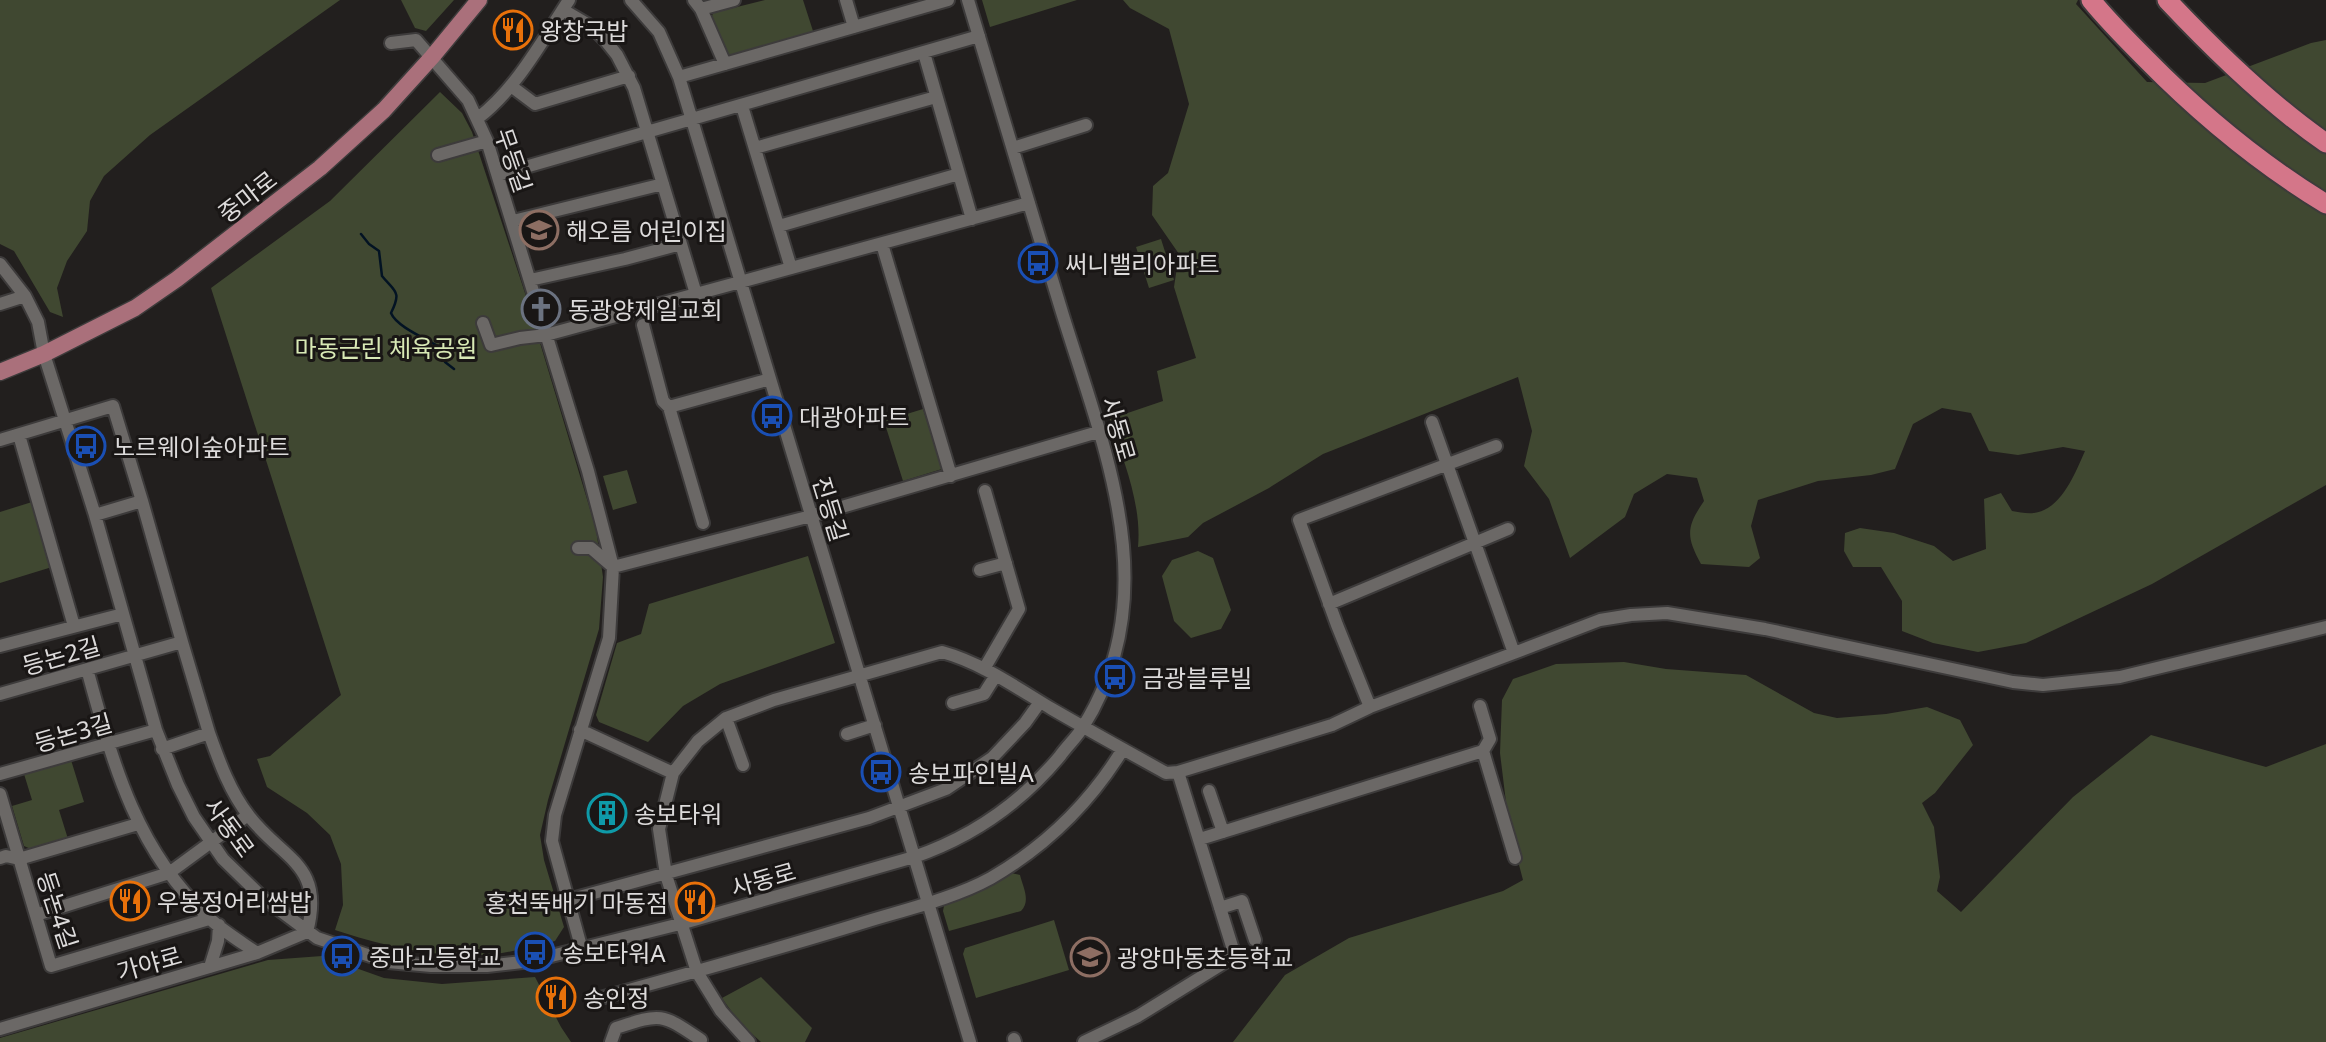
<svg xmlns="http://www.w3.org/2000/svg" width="2326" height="1042" font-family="'Noto Sans','Noto Sans KR',sans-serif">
<rect width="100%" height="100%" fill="#221f1e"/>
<!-- green -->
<path fill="#404831" d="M0,0h340l-190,135 -46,41 -14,25 -3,30 -20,30 -10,27 6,29 -13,-5 -36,-61 -14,-7z
M401,0h53l-28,31 -11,-3z
M765,0h38l10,31 -2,4 -79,22 -6,-4 -15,-34 2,-6z
M982,0h95l-87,27z
M1123,0h955l-2,4 71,78 58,1 106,-40 15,-3v445l-174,99 -126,59 -48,9 -45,-9 -31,-12v-30l-21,-34h-28l-9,-16 1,-18 15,-5 34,5 40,13 19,15 33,-12 -2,-50 17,-6 11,18c7,1 15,3 22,2 28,-4 41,-40 51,-62l-22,-4 -45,8 -29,-4 -18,-38 -29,-5 -29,16 -18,45 -24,6 -53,6 -60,19 -7,26 9,32 -11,9 -48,-3c-15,-27 -15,-37 3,-63l-7,-23 -30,-4 -33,20 -9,23 -55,41 -21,-59 -25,-33 8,-35 -14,-54 -195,77 -54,34 -66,35 -15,14 -50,10c4,-43 -15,-87 -28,-128l53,-18 -6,-30 39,-13 -22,-71 5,-33 -27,-39 1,-29 15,-13 21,-69 -20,-75 -39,-21z
M440,92l22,21 10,19 53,161 71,236 7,48 -4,52 -51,171 -8,35 4,25 20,67 -9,14c-17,4 -35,9 -53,12 -55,8 -115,-6 -167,-23l8,-25 -2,-41 -11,-29 -23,-22 -40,-26 -10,-28 13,-3 71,-61 -130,-407 119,-87z
M1161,239l13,41 -25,8 -13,-41z
M923,409l19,60 -39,12 -19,-60z
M627,470l10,33 -24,7 -10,-34z
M32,502l20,65 -52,16v-71z
M1198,551l15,7 18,52 -10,19 -30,9 -17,-17 -12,-45 10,-16z
M808,556l27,87 -115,41 -37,22 -35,36 -49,-20 -3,-7 21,-72 24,-9 8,-30z
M1624,662l42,7 80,6 68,38 23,5 49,-4 41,-7 33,13 13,25 -38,48 -13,10 12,24 6,50 -3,14 24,21 112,-115 78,-62 115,32 60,-23v298h-1093l52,-67 64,-37 154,-47 20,-11 -14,-53 -9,-74 2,-53 11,-21 43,-15z
M71,760l13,42 -25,8 9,29 -35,11 -9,-4 -12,-40 20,-6 -8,-26z
M1011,873l9,2c3,12 11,26 1,36l-72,20 -6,-20 1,-5z
M1054,920l15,50 -93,28 -13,-44 2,-6z
M322,956l62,22 58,6 93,-7 26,50 10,15h-571v-4l268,-78z
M761,977l51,51 -7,14h-44c-15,-13 -28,-27 -39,-44z"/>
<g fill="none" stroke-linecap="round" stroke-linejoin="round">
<!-- stream -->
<path stroke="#031323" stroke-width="2.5" d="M361,234l8,10 10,7 3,25c13,16 20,15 9,37 6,15 41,28 55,38l-1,11 9,7"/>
<defs>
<path id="minor" d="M631,0l28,32 20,45 291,965
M694,0l7,9 24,55
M846,0l8,27
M701,9l33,-9
M563,10l29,17 13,13 12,15 17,33 62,206
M391,43l25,-3 52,60 19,41 101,330 25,96 -4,71 -54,177 -3,26 30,109
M924,53l48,166
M679,77l269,-77
M511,86l24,18 94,-28
M742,106l49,162
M478,118c39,-30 64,-77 91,-118
M755,148l181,-51
M1013,148l73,-23
M438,155l49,-14
M498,175l481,-139
M513,221l150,-37
M779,226l180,-52
M882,244l69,232
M0,264l25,32 13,26 6,32 51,161 61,215 22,55 16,32 29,42 39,38 55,41 71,24 43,4h56l44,-5 149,-37 234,-67c58,-20 107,-54 146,-101 7,-10 17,-19 23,-29 85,-136 20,-280 -22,-418 -31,-103 -63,-206 -93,-309
M530,280l95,-21 56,-15
M0,304l25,-8
M483,323l8,22 29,-7 26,-3 483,-132
M643,325l20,76 6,6 101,-28
M669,407l34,116
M19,435l55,191
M0,440l113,-34 29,95 -47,14
M578,548h13l22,19 198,-51 287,-84
M980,570l26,-7
M1329,604l179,-75
M0,646l123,-32
M1514,653l86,-33 31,-5 36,-2 98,16 248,53 30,3 77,-8 206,-50
M87,669c26,94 48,180 122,249 14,13 32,24 48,35
M984,669l35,-60 -34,-118
M0,694l182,-52 -40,-141
M953,703l31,-9 12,-19
M1480,706l10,33 -7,12 32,107
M1370,707l-33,-82 -38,-105 197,-74
M726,718l17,47
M580,730l93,43 -14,56 7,46 31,97 24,39 28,31
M209,733c10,28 21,59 40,83 34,44 76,48 58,116
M847,734l28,-9
M162,749l47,-16 -27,-91
M1178,772l154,-47 38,-18 144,-54 -82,-231
M673,773l25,-32 28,-23 48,-18 168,-48c40,11 75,36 110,57 38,22 76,43 114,64l12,-1 57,184 -97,60 -54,26
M0,774l156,-44
M1209,791l14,41
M0,794l51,172 158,-47
M1200,839l283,-88
M0,858l6,-2 13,3 119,-35
M568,900l301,-82 77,-29 46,-31 33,-35 15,-21
M1220,908l22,-7 13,39
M36,915l133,-42 79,-58
M210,967l8,-26 1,-16
M593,1000c91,-25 182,-50 272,-78 39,-12 90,-24 126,-44 55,-32 99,-75 132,-129
M0,1029l257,-76 50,-21
M1014,1039l1,3
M611,1042l5,-14c46,-15 45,-15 85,12"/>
<path id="major" d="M0,372l44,-18 91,-46 42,-29 143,-111 64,-58 48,-53 47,-57"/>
<path id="highway" d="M2091,0c17,21 36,40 55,59 55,56 113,104 180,145
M2167,0c48,51 101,103 159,143"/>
</defs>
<!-- minor casing -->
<use href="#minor" stroke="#3d3b3b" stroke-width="16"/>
<!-- major casing -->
<use href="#major" stroke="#3d3b3b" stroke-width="19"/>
<!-- highway casing -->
<use href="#highway" stroke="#3d3b3b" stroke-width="23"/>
<!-- minor -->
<use href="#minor" stroke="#6b6866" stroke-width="12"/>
<!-- major -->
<use href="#major" stroke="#aa707b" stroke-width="16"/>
<!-- highway -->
<use href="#highway" stroke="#d47689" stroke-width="19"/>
</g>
<!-- icons -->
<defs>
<symbol id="restaurant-ring" viewBox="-11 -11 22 22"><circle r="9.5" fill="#191615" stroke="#e8710a" stroke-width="1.5"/><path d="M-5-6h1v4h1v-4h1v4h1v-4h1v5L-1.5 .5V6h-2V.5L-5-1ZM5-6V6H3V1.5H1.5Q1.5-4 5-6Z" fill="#e8710a"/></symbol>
<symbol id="school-ring" viewBox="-11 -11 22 22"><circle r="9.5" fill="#191615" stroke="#8d6e63" stroke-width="1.5"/><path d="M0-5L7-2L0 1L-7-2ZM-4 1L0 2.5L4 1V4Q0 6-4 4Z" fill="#8d6e63"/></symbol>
<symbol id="bus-ring" viewBox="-11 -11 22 22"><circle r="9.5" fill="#191615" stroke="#1a4fb4" stroke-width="1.5"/><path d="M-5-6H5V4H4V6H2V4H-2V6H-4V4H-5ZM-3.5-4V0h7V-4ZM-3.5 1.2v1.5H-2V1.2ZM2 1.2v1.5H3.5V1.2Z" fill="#1a4fb4"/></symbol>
<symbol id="church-ring" viewBox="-11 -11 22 22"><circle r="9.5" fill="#191615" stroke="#6b7280" stroke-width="1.5"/><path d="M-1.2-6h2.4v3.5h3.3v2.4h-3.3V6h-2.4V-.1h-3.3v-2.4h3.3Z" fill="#6b7280"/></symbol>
<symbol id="building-ring" viewBox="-11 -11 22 22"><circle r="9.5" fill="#191615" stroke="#0f9aa8" stroke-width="1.5"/><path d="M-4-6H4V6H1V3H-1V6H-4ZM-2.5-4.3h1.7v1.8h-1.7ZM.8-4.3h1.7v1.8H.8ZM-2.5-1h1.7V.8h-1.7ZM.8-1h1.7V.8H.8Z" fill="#0f9aa8"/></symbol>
</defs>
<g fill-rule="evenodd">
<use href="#restaurant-ring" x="491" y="8" width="44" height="44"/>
<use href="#school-ring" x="517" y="208" width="44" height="44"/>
<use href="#bus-ring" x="1016" y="241" width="44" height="44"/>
<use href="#church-ring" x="519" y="287" width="44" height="44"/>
<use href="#bus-ring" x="750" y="394" width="44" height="44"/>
<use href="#bus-ring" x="64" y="424" width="44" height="44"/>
<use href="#bus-ring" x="1093" y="655" width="44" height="44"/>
<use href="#bus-ring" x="859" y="750" width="44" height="44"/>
<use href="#building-ring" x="585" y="791" width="44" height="44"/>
<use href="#restaurant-ring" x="108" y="879" width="44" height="44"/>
<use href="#restaurant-ring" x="673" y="880" width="44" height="44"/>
<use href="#bus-ring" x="513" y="930" width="44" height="44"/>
<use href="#bus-ring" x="320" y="934" width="44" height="44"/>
<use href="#school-ring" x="1068" y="935" width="44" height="44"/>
<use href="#restaurant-ring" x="534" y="975" width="44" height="44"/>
</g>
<g text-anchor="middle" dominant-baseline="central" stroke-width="6" stroke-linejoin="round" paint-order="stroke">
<!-- poi labels -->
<g font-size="24" fill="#dddbdb" stroke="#191615" text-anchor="start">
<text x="540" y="30">왕창국밥</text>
<text x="566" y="230">해오름 어린이집</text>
<text x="1065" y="263">써니밸리아파트</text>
<text x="568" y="309">동광양제일교회</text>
<text x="799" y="416">대광아파트</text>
<text x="113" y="446">노르웨이숲아파트</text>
<text x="1142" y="677">금광블루빌</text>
<text x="908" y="772">송보파인빌A</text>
<text x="634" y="813">송보타워</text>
<text x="157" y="901">우봉정어리쌈밥</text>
<text x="668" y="902" text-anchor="end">홍천뚝배기 마동점</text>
<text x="562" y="952">송보타워A</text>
<text x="369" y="956">중마고등학교</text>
<text x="1117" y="957">광양마동초등학교</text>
<text x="583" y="997">송인정</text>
</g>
<!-- street labels -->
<g font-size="24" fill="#dddbdb" stroke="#191615">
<text transform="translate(514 160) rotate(71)">무등길</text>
<text transform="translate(247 196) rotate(-38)">중마로</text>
<text transform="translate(1119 429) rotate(74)">사동로</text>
<text transform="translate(831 509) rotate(73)">진등길</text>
<text transform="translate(61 655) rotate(-16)">등논2길</text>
<text transform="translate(73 732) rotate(-16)">등논3길</text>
<text transform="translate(230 827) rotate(54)">사동로</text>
<text transform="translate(763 879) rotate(-16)">사동로</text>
<text transform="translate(58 910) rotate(72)">등논4길</text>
<text transform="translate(149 963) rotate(-16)">가야로</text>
</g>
<!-- park labels -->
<g font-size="24" fill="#d8e9b5" stroke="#191615">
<text x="386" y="347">마동근린 체육공원</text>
</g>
</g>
</svg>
